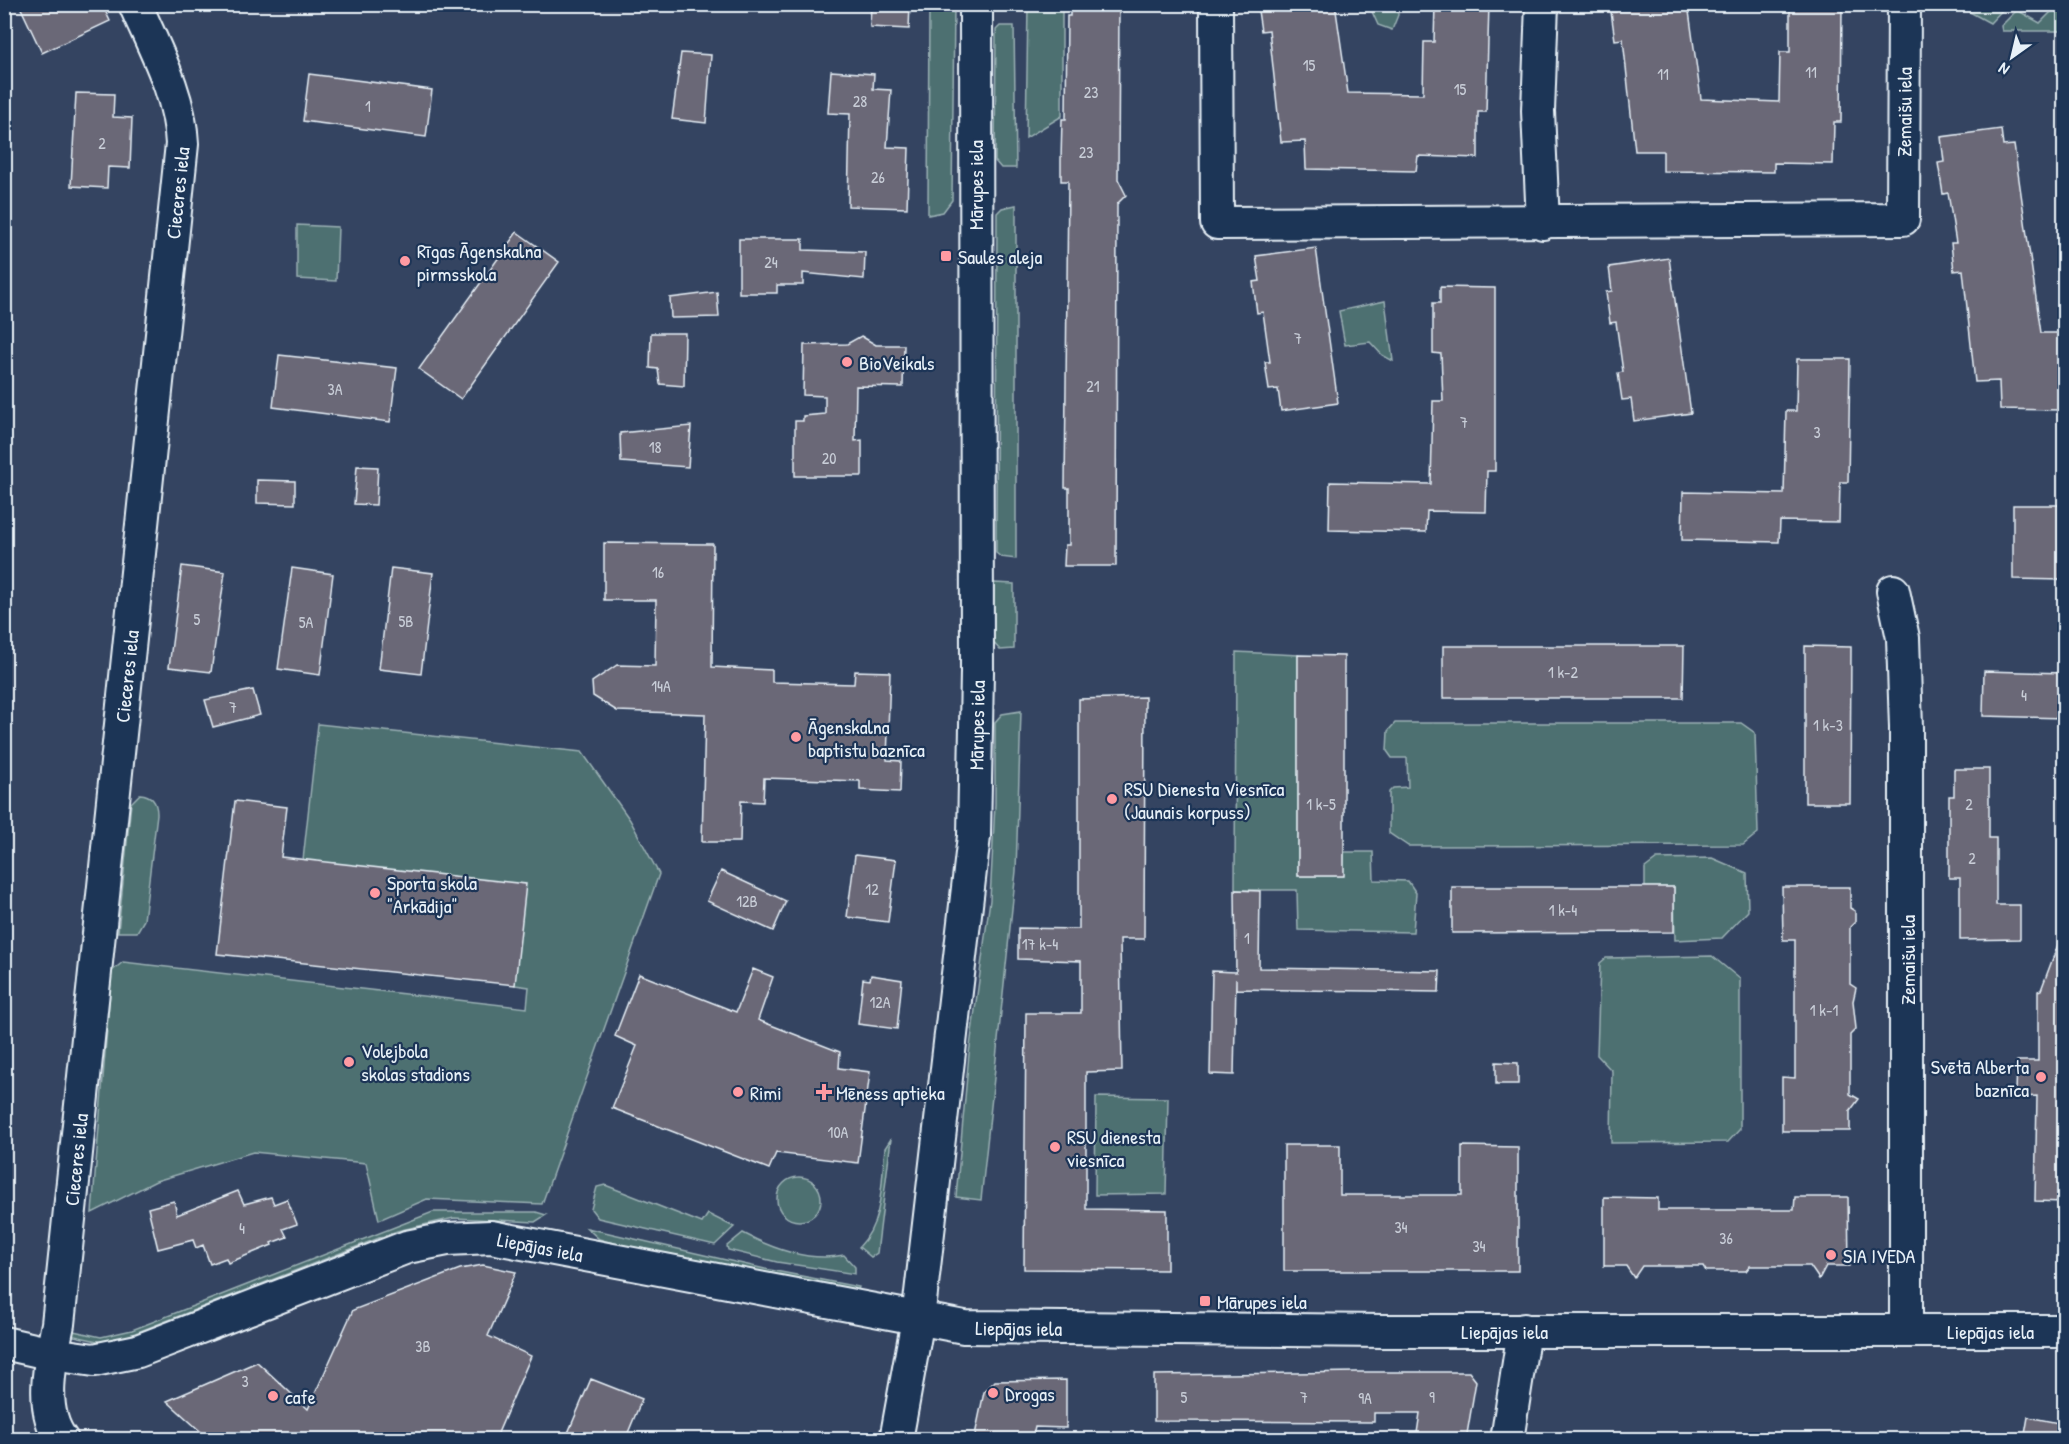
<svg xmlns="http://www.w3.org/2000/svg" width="2069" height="1444" font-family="'Patrick Hand',sans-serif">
<rect width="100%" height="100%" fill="#344461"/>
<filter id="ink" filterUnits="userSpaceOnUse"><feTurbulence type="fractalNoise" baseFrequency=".0167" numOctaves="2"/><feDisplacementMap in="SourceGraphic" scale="12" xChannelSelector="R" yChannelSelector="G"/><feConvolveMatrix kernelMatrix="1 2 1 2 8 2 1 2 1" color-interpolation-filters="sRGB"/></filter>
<g filter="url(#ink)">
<!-- green -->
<path fill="#4d7071" stroke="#9ab0b4" stroke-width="1.5" d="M929,5h25l-2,195 -9,12 -15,3z
M1028,5h34v111l-36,22z
M1369,5h28l1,10 -6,15 -14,-5z
M1957,5h50l-17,18z
M2057,6l7,4v21h-62l-1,-5 16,-16 23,13z
M1000,26h14l2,142h-15l-6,-7 1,-131z
M1016,205v354l-15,-2 -5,-4 1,-340 5,-5z
M297,225l41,2 -2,54 -39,-2z
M1385,301l8,60 -11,-6 -12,-13 -25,3 -6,-34z
M994,583l20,1v65l-14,1 -8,-9z
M1236,652l62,3v221h45l1,-24h29l1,28 34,1 8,12 -3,39 -115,-2 -1,-40h-62z
M1021,711l-5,160 -35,329 -25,-3 13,-143 21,-154 5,-96v-82l7,-8z
M1395,723h346l14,10 3,100 -15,12 -335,1 -19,-13v-41l4,-4 15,-1 -1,-29h-15l-5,-7 1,-20z
M318,724l264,28 48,68 29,54 -117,330 -115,-5 -48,21 -13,-57 -113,-11 -97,29 -64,32 19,-234 1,-8 11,-9 404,46 2,-21 -14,-2 -212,-125z
M140,794c13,1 17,9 17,20l-13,106 -7,12h-19l13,-129z
M1712,858l35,15 1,38 -26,27 -47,2 -1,-53h-29v-19l12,-9z
M1712,956l28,23v150l-12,13 -117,1 1,-72 -15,-16 3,-92 6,-5z
M1096,1097l72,1 -2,96 -71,1z
M891,1139l-14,114 -6,4 -12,-10c25,-25 22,-66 26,-99z
M777 1199a22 22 0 1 1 44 0a22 22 0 1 1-44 0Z
M605,1185l97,38 6,-9 26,13 -19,18 -117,-27 -7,-9 6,-22z
M433,1212h103l10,3 -11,7 -81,-4 -57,13 -272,106 -23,5 -32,-7 -1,-5 32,7 31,-7z
M587,1228l178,41 94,18 -1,3 -246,-47 -13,-4z
M743,1233c30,16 67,29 101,22l11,12v7l-78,-12 -49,-12 -1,-4z"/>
<!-- building -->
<path fill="#6b6777" stroke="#e8f1f8" stroke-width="1.5" d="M19,4h83l8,17 -68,32z
M871,4h39l-1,25 -39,-2z
M1070,4h49l-1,175 8,16 -9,9 -1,362h-52l1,-21h4v-57h-4l3,-307h-7v-21l1,-41h4l1,-103h3z
M1257,4h78l13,89 75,1 1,-52h10l1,-38h54l-3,108h-8v46l-60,-2 -2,15 -110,-2 -1,-28 -24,1 -12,-112 -8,1z
M1615,4h73l13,95 78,3 1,-50h10v-48h52l-1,118h-7l-1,42 -59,-1v9l-111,-1v-20h-28l-12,-112 -8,1 -4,-28h5z
M681,53l30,2 -5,68 -34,-4z
M831,71l43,3 -1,15 18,1 -4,57 22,1 -2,60 -59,-2 2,-92 -22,-1z
M309,74l123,16 -6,47 -123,-16z
M76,93l38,1 -1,23 19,1 -2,50 -22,-1 -1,21 -36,-2z
M2001,129l2,17 11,-1 27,188h23v77l-64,-1 -1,-28 -24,1 -12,-112 -9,1 -3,-28h5l-8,-50 -5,1 -5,-31 6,-1 -3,-25z
M517,232l42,30 -98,137 -42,-30z
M739,239h64v11l62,2 -1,27 -61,-6v12h-26v8h-38z
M1316,248l22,155 -57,8 -3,-22 -9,1 -4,-28h5l-7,-50 -6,1 -4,-31 7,-1 -4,-25z
M1669,258l22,155 -57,8 -3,-22 -9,1 -4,-27 5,-1 -7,-50 -6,1 -4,-31 6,-1 -3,-24z
M1440,287l55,1v183h-8l-1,41 -59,-1 -1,21 -97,-2 1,-48 101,2 2,-83h10l-2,-47 -8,-1v-50h7z
M717,292l2,25 -48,1 -1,-20z
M651,333h34l-1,53 -24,-2 -2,-15 -8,-1z
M861,336l15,9h28l-1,42 -47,-1 -1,55 7,-1v36h-67v-55h8v-5l22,-2v-18l-22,-1 1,-50 43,-1z
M279,355l118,13 -7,54 -117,-15z
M1797,359h53l-2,123h-8l-1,40 -59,-1 -1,21 -97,-2 1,-48 101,2 2,-83h10z
M691,426l-3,41 -67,-5 -1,-29z
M357,466l21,1 -2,38 -22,-1z
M257,480l38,1v23l-38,-1z
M2013,505h51v75l-51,-1z
M604,543l109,1 -1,123 60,3v12l82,2 1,-13 35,1 -3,88 14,1 -1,31 -40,-2v-9l-96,-3 -1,24 -22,-1 -1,41h-38l3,-128 -88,-3 -24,-15 -1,-14 25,-17 38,1 1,-66h-52z
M182,566l43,6 -14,100 -42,-5z
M292,568l41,6 -13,101 -42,-6z
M391,568l42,5 -12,101 -42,-5z
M1443,646h241l-1,52h-240z
M1805,646l46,1 -1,156h-45z
M1298,655l46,1v220h-46z
M1984,671l80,2v45l-81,-2z
M253,690l7,25 -47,12 -8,-27z
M1145,697l-1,242h-24l2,132 -36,1v137l81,1v60l-143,-1 2,-256h55v-52l-63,-2v-31l61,1v-230z
M1954,769h35v69h7v67h24v34l-60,1v-62h-11v-82h5z
M235,801l52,6 -6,50 245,27 -11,101 -298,-31z
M855,855l41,5 -8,62 -41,-5z
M721,871l65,30 -13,30 -66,-30z
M1452,887h222v45l-222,1z
M1782,887h68v21l5,3v11l-5,5v57l6,4 -3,13 3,28 -6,6v59l9,5 -9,12v20h-68v-54l13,1v-138h-12z
M1235,890l25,1 -1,77 181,3 -1,21 -203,-3v-10l-2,96 -24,-1 2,-103 24,1z
M2062,934l2,268 -29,-1 2,-105 -14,1v-4h-7l1,-32h21v-70l3,-1z
M753,969l20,8 -15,43 82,32 -1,16 31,4 -12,91 -82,-10 -7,16 -157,-61 25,-62 -22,-10 24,-62 97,38z
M871,975l31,5 -5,49 -39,-5 5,-45 7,1z
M1496,1062l22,1v21h-22z
M1284,1145h56v50h122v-49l56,1v124h-234z
M238,1191l6,13 27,-7 3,7 13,-5 10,25 -14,5 4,8 -16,6 1,2 -44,18 -2,-5 -16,6 -7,-19 -7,3 -3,-8 -35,9 -10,-41 26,-7 3,14z
M1604,1197l54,1v12h136l1,-13h53l1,69h-23l-7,13 -9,-13h-60l-4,5h-40l-3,-5h-61l-8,12 -8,-12h-22z
M483,1265l33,7 -28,64 43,20 -36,84h-285l-43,-39 90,-39 51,47 45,-99 107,-41z
M1357,1372h112l7,9 -10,59h-50l4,-27h-46v9l-220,-1v-46z
M591,1379l51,20 -17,41h-60z
M1066,1380v48l-31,-1 -3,13h-58l10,-48 11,-11z
M2028,1417l36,7v16h-40z"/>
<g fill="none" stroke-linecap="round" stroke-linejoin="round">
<defs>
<g id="minor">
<path id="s1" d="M1216,4l1,219 686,-4 1,-215"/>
<path d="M1542,4l-4,107 5,112"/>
<path d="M1893,591l10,47 3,90v602"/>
<path id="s2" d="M4,1343l48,11 42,6 44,-9 269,-104 40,-8 44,-2 473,90 420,4h680"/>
<path id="s3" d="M62,1440c-24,-31 -11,-81 -4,-116l124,-1180c-2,-50 -27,-94 -47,-140"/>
<path id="s4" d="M896,1440l22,-121 56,-483 3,-164 -1,-668"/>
<path d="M1507,1440l17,-110"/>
</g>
</defs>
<!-- minor casing -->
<use href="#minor" stroke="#e8f1f8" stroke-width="36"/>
<!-- minor -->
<use href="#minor" stroke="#1d3557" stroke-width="32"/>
</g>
</g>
<!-- markers -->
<g fill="#ff9aa2" stroke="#1d3557" stroke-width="2">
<rect x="940" y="250" width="12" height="12" rx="3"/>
<circle cx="405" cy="261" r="6"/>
<circle cx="847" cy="362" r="6"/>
<circle cx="796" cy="737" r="6"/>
<circle cx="1112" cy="799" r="6"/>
<circle cx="375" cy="893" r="6"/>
<circle cx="349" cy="1062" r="6"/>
<circle cx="2041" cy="1077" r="6"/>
<circle cx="738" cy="1092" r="6"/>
<path d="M821 1083h6v6h6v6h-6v6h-6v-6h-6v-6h6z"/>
<circle cx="1055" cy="1147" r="6"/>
<circle cx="1831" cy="1255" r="6"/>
<rect x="1199" y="1295" width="12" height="12" rx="3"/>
<circle cx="993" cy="1393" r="6"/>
<circle cx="273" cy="1396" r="6"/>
</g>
<g text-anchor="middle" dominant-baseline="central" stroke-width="4.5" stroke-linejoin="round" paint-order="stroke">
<!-- number labels -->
<g font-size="16" fill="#c9ced8">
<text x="1309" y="65">15</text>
<text x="1811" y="72">11</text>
<text x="1663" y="74">11</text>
<text x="1460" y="89">15</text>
<text x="1091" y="92">23</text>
<text x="860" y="101">28</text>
<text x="368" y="106">1</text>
<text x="102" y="143">2</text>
<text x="1086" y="152">23</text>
<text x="878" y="177">26</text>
<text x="771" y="262">24</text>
<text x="1298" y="338">7</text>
<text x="1093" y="386">21</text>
<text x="335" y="389">3A</text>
<text x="1464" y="422">7</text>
<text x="1817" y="432">3</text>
<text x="655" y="447">18</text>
<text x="829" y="458">20</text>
<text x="658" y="572">16</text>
<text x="197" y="619">5</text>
<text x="406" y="621">5B</text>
<text x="306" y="622">5A</text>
<text x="1563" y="672">1 k-2</text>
<text x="661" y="686">14A</text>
<text x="2024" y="695">4</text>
<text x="233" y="707">7</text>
<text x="1828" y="725">1 k-3</text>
<text x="1321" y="804">1 k-5</text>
<text x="1969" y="804">2</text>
<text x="1972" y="858">2</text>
<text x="872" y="889">12</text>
<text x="747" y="901">12B</text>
<text x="1563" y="910">1 k-4</text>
<text x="1247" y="938">1</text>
<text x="1040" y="944">17 k-4</text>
<text x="880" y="1002">12A</text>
<text x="1824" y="1010">1 k-1</text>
<text x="838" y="1132">10A</text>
<text x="1401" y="1227">34</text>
<text x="242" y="1228">4</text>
<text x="1726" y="1238">36</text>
<text x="1479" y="1246">34</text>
<text x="423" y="1346">3B</text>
<text x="245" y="1381">3</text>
<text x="1184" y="1397">5</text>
<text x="1304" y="1397">7</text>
<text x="1432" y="1397">9</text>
<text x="1365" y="1398">9A</text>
</g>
<!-- street labels -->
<g font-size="20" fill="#e8f1f8" stroke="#1d3557">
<text stroke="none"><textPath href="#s1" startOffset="1012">Zemaišu iela</textPath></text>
<text transform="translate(975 185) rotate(-90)">Mārupes iela</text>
<text stroke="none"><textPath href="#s3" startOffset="1257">Cieceres iela</textPath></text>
<text stroke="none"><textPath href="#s3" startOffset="771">Cieceres iela</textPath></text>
<text stroke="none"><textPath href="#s4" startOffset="720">Mārupes iela</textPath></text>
<text transform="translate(1907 960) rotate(-90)">Zemaišu iela</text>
<text stroke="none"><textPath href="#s3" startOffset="285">Cieceres iela</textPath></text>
<text stroke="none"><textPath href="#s2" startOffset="560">Liepājas iela</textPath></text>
<text stroke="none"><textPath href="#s2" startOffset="1046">Liepājas iela</textPath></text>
<text stroke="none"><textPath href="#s2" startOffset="1532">Liepājas iela</textPath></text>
<text stroke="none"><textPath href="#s2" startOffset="2018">Liepājas iela</textPath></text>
</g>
<!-- poi labels -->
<g font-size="20" fill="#e8f1f8" stroke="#1d3557" text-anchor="start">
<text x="417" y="250">Rīgas Āgenskalna<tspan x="417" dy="23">pirmsskola</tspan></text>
<text x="958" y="256">Saules aleja</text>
<text x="859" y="362">BioVeikals</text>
<text x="808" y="726">Āgenskalna<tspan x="808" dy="23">baptistu baznīca</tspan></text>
<text x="1124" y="788">RSU Dienesta Viesnīca<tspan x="1124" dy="23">(Jaunais korpuss)</tspan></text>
<text x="387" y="882">Sporta skola<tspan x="387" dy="23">"Arkādija"</tspan></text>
<text x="361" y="1050">Volejbola<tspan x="361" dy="23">skolas stadions</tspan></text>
<text x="2029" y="1066" text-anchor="end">Svētā Alberta<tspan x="2029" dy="23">baznīca</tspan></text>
<text x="750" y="1092">Rimi</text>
<text x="836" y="1092">Mēness aptieka</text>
<text x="1067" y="1136">RSU dienesta<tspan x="1067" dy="23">viesnīca</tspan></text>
<text x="1843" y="1255">SIA IVEDA</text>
<text x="1217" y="1301">Mārupes iela</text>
<text x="1005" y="1393">Drogas</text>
<text x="285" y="1396">cafe</text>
</g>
</g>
<!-- margin -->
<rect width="2069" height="1444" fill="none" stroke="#1d3557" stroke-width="24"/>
<rect x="12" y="12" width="2045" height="1420" fill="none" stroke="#e8f1f8" stroke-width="2" filter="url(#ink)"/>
<!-- north arrow -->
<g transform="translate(2012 57) rotate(214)" stroke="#1d3557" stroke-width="4.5" paint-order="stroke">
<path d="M0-4.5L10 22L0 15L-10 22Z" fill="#e8f1f8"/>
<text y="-9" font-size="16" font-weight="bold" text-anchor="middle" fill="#e8f1f8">N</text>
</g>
</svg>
